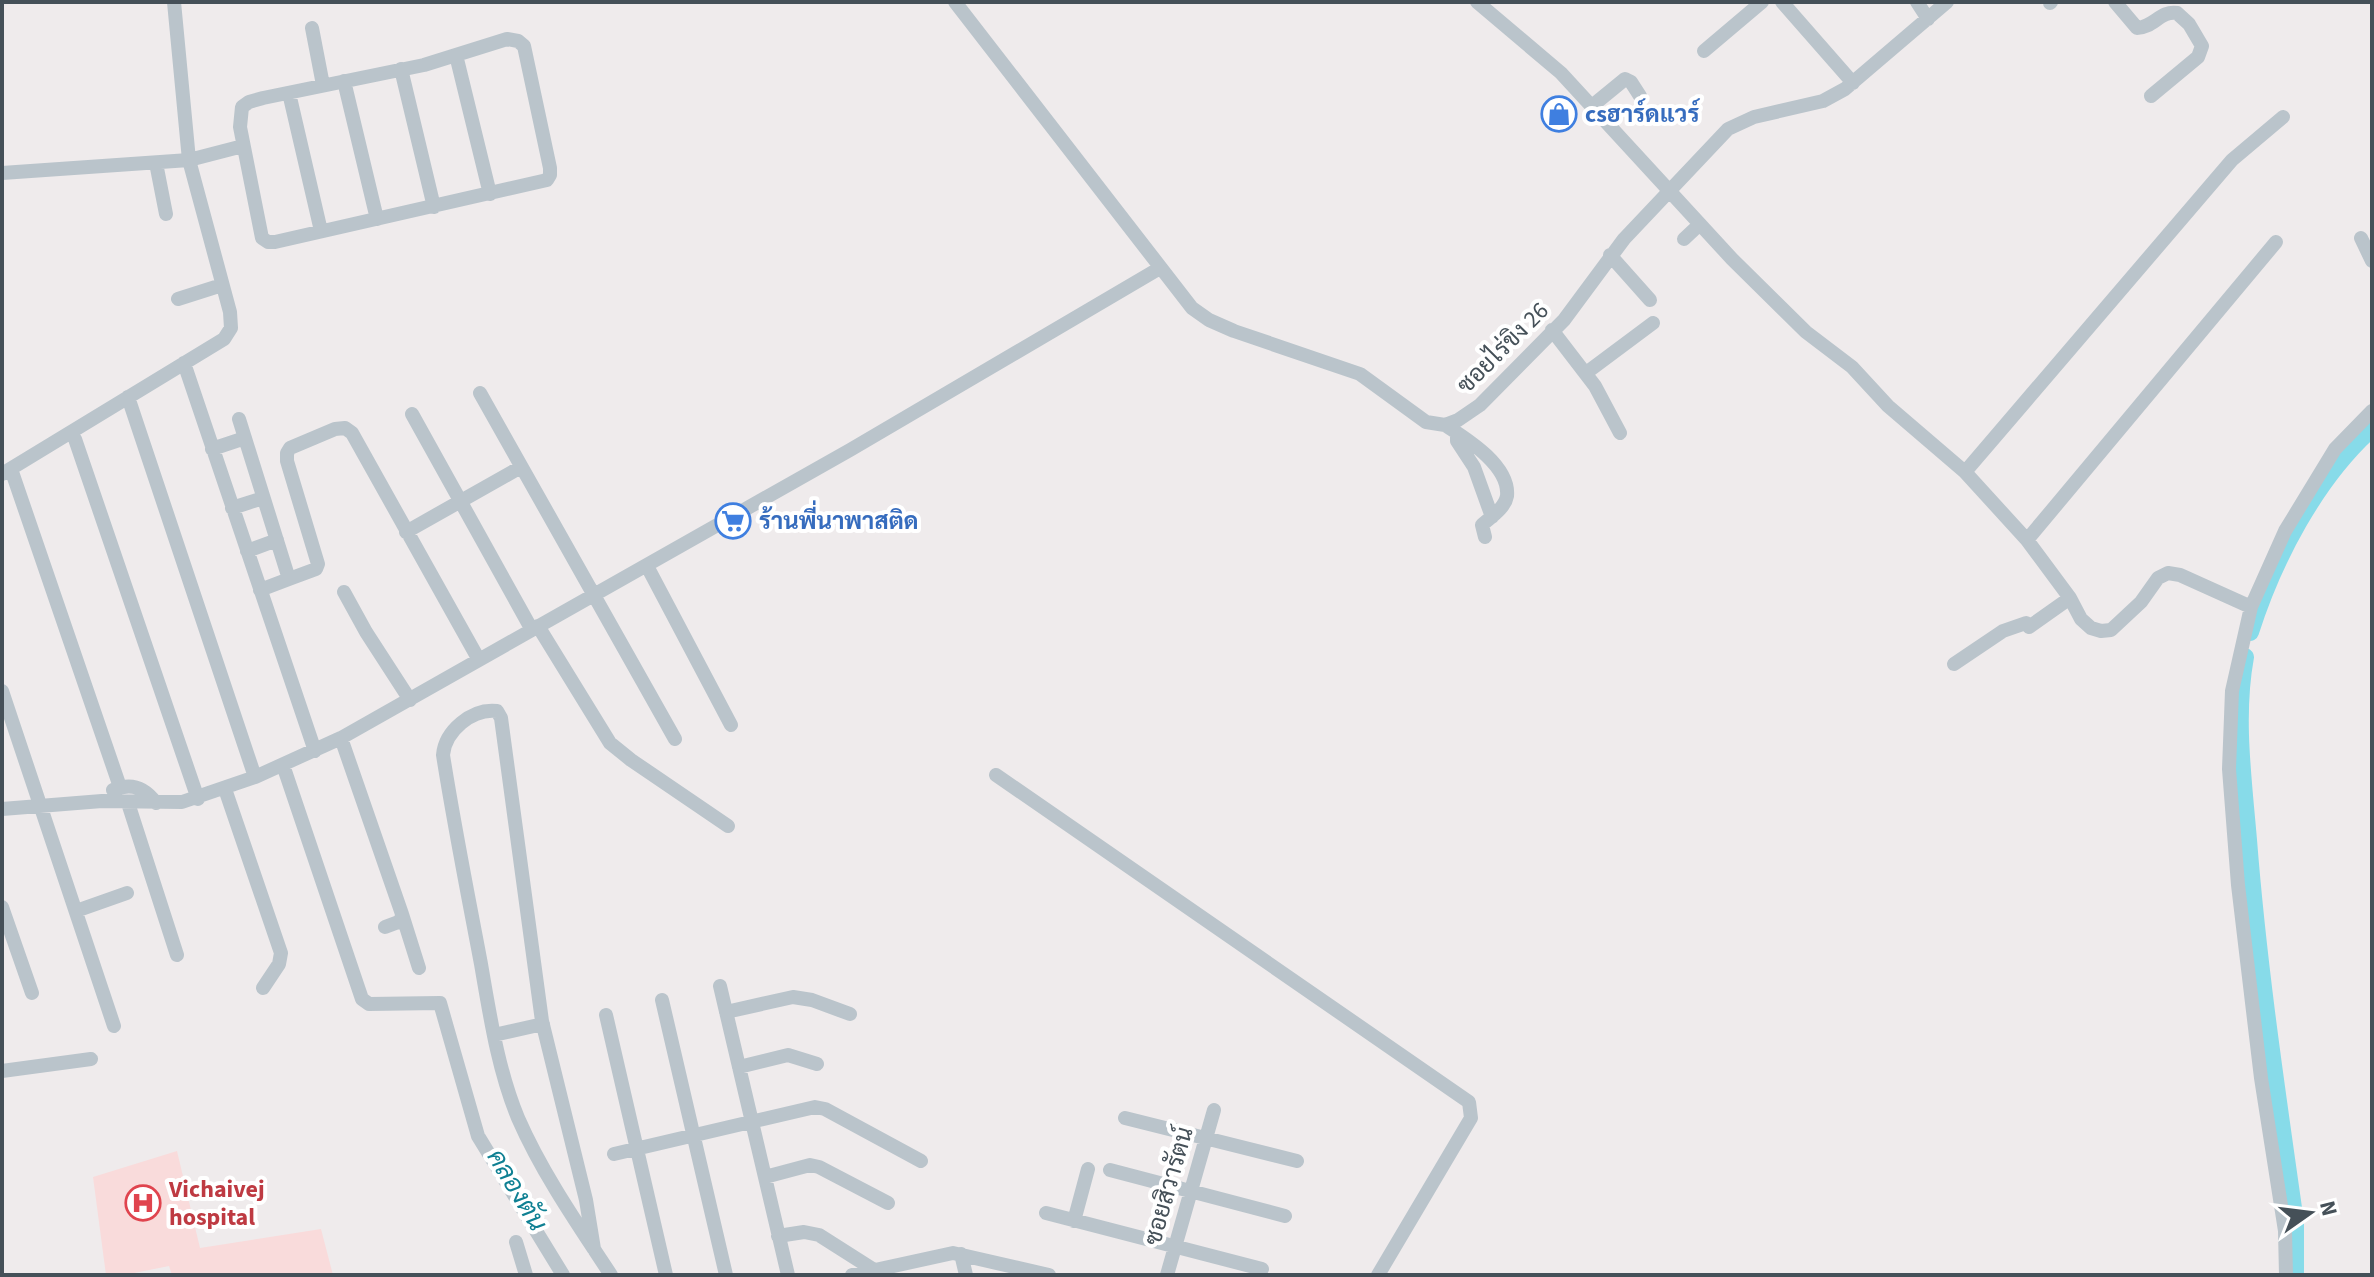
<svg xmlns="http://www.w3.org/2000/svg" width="2374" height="1277" font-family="'Source Sans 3',Sarabun,sans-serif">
<rect width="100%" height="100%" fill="#efebec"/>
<!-- medical -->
<path fill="#f9dbdb" d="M177,1151l23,97 121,-19 12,46h-161l-3,-9 -45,9h-18l-13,-98z"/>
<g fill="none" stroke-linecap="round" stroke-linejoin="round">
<!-- river -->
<path stroke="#87dbe9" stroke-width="18" d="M2250,632c23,-72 65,-153 122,-204
M2245,657c-11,60 -2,123 3,183 10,128 29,255 47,382v53"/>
<!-- minor -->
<path stroke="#bac4cb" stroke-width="14" d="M955,2l237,306 17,12 25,11 126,43 66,48 19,3 13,-5 22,-15 84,-85 60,-81 104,-110 26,-12 69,-16 22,-12 102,-87
M1477,2l84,71 171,186 74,73 46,35 36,39 77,66 62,68 43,58 11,21 10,9 10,3 10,-1 30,-28 17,-24 10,-5 12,2 71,32
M1782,2l71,81
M1917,2l11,17
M2115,2l22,26c16,0 24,-18 40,-15l12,11 13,22 -4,11 -47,39
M2050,3l1,-1
M312,28l11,57
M507,39l11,2 6,5 26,122v7l-3,5 -272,62h-7l-6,-4 -22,-111 2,-20 7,-5 14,-4 161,-33z
M1704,51l58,-49
M456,55l34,139
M401,69l33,138
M344,81l33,138
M289,93l32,138
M1592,106l33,-27 6,3 9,14
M156,163l10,51
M2,173l187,-13 54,-14
M2361,238l11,23
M1684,239l16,-15
M1610,255l40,45
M178,299l44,-14
M1552,330l43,56 25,47
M184,363l131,388
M1586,373l67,-50
M480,393l195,346
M128,397l127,380
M412,414l120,216
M239,419l50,160 -29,11
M1445,425c20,13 65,40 62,71 -2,12 -16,21 -25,29l3,12
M1457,433v8l17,26 18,50
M75,439l123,360
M212,449l33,-11
M11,469l109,318
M1965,472l267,-312 51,-43
M2,474l222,-135 7,-11 -1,-16 -41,-152 -15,-158
M232,508l31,-10
M406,532l115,-65
M2027,540l249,-298
M247,551l30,-11
M647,566l84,159
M289,579l27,-10 2,-5 -31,-103v-8l3,-5 45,-19 10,-1 7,5 127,227
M344,592l22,40 44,68
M538,626l72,117 21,17 97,66
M1954,664l49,-33 23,-8 3,4 41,-29
M2,691l112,335
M341,738l61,176 -1,7 -16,6
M283,765l79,234 7,5 71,-1 38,133 85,139
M996,775l473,327 2,16 -93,157
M225,789l56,164 -2,11 -16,24
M113,790c19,-8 32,-2 43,13
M128,803l49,152
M2,809l100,-8 80,1 73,-25 86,-39 509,-288 310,-182
M2,907l30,86
M76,911l51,-18
M402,914l17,54
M720,986l68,289
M662,1000l64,275
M726,1012l67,-15 19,3 38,14
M606,1015l60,260
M494,1035l49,-11
M739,1067l49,-12 29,9
M2,1071l89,-12
M1125,1118l172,43
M614,1154l201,-47 10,2 96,52
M1110,1170l175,46
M765,1177l45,-12 9,2 69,36
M1046,1213l216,56
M1074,1221l14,-52
M778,1236l26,-4 15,3 55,35
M516,1242l10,33
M594,1249l-8,-49 -44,-179 -41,-303 -4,-7c-25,-3 -52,20 -54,44 11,70 25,140 38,209 9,52 17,106 37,154 24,55 60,107 93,157
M961,1254l5,21
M852,1275l101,-22 96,22
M1167,1275l47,-165
M2286,1275l-1,-44 -24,-153 -23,-193 -9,-116 3,-78 19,-84 34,-76 50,-82 37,-38"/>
</g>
<!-- icons -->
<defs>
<symbol id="shop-ring" viewBox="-11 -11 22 22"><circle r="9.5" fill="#fff" stroke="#3f7fe0" stroke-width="1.5"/><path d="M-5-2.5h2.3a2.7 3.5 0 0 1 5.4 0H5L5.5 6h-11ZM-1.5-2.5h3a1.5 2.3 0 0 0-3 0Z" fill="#3f7fe0"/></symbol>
<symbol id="supermarket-ring" viewBox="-11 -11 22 22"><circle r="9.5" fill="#fff" stroke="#3f7fe0" stroke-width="1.5"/><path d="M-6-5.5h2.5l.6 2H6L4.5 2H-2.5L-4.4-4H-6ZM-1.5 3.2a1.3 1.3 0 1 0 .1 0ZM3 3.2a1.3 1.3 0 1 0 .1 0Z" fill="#3f7fe0"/></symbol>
<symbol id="hospital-ring" viewBox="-11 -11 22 22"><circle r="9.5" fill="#fff" stroke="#e0444e" stroke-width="1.5"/><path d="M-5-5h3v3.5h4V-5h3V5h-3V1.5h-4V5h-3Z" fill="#e0444e"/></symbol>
</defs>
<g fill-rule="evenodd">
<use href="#shop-ring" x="1539" y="94" width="40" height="40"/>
<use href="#supermarket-ring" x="713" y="501" width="40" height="40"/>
<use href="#hospital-ring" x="123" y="1183" width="40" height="40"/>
</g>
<g text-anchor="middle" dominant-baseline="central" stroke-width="8" stroke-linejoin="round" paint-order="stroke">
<!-- shop labels -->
<g font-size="24" font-weight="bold" fill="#366cbe" stroke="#fff" text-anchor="start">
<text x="1585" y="114">csฮาร์ดแวร์</text>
<text x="759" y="521">ร้านพี่นาพาสติด</text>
</g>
<!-- street labels -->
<g font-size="24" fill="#455058" stroke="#fff">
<text transform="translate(1503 348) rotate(-45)">ซอยไร่ขิง 26</text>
<text transform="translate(1169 1186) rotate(-74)">ซอยสิวารัตน์</text>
</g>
<!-- health labels -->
<g font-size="24" font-weight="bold" fill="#be3a42" stroke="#fff" text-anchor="start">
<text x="169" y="1189">Vichaivej<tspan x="169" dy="28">hospital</tspan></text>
</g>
<!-- water labels -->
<g font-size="26" font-style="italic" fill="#0f8093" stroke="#fff">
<text transform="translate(517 1190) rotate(59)">คลองตัน</text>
</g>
</g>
<!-- border -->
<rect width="2374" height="1277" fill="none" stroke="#455058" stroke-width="8"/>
<!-- north arrow -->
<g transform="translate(2310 1213) rotate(76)" stroke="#ffffff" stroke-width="6" paint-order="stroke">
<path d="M0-6L14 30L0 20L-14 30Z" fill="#455058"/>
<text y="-12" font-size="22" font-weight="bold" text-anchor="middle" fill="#455058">N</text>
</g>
</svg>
